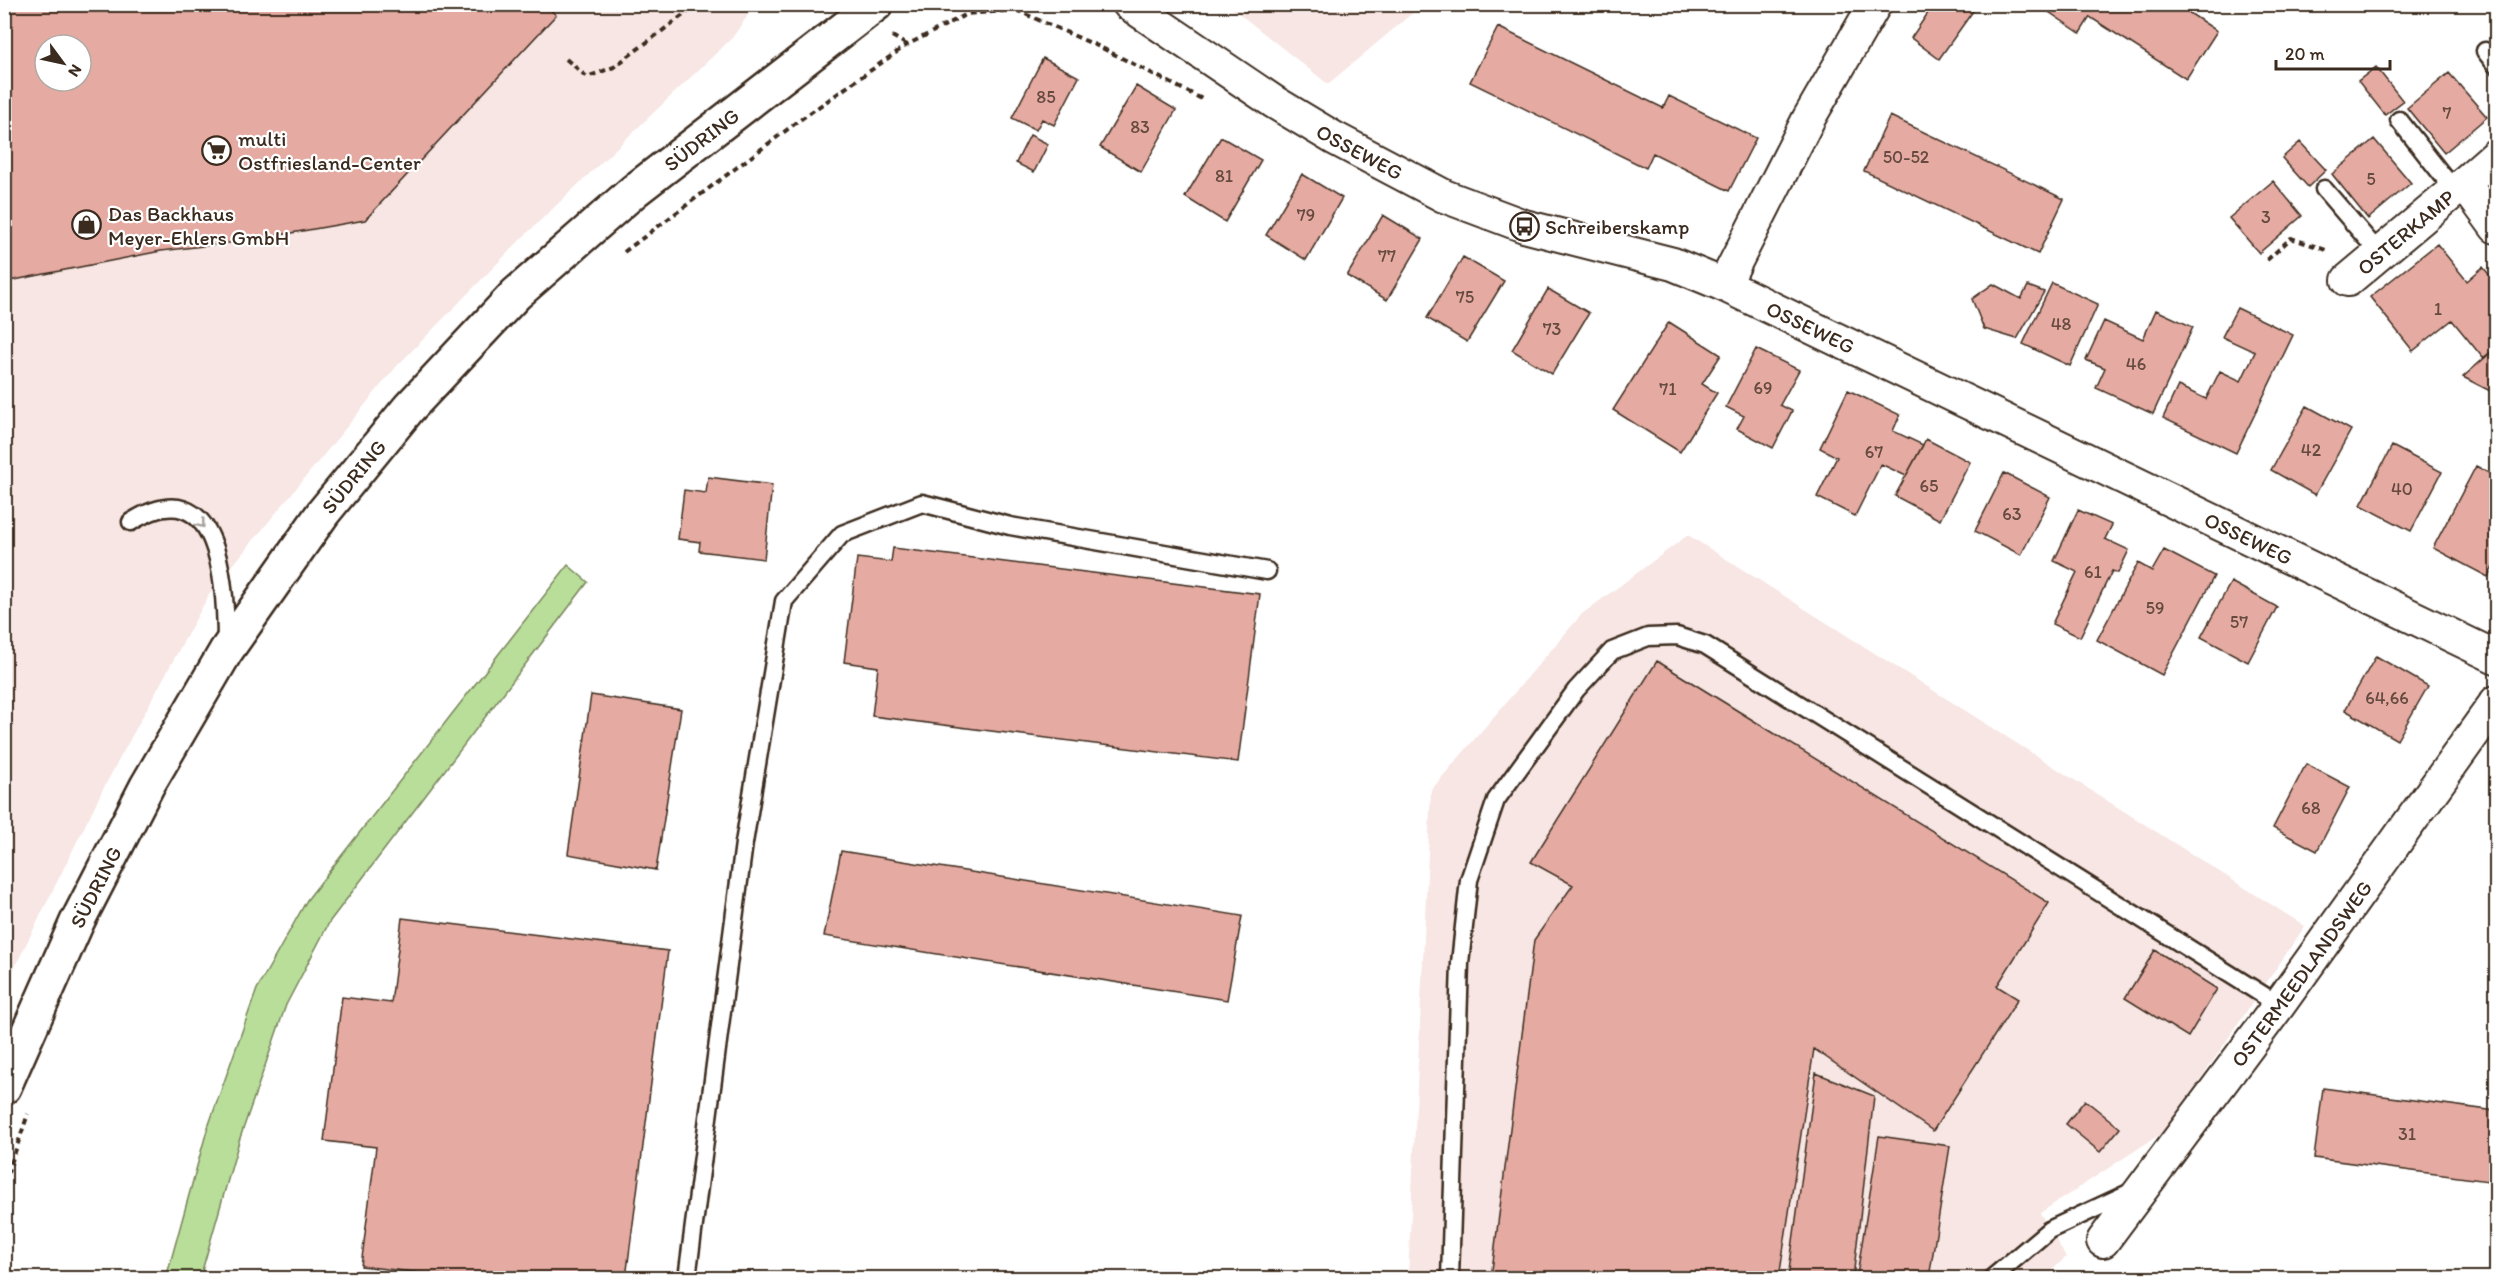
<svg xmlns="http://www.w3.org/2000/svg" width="2501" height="1283" font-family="Itim,sans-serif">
<rect width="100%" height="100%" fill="#fff"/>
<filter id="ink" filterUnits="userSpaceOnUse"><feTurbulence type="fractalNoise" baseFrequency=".0167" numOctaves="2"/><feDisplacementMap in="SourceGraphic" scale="12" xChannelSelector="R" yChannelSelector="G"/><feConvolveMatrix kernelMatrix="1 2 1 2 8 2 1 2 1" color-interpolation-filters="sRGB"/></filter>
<g filter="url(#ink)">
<!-- built -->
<path fill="#f7e6e3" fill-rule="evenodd" d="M5,5h750l-23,33 -208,198 -128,131 -186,226 -107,196 -98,198zM45,45h36v36h-36z
M1228,5h194l-94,79z
M1688,535l617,391 -140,205 -125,82 26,44 -22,21h-636l23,-488 151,-176z"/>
<!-- green -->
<path fill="#b8de99" stroke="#7a845c" stroke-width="1.5" d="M568,565l20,17 -258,339 -44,84 -47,136 -39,137h-34l41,-148 50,-141 50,-89z"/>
<!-- building -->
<path fill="#e5aba2" stroke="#3b2a1e" stroke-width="1.5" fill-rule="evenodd" d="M4,4h540l12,11 -191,205 -120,21 -84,10 -157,31zM45,45h36v36h-36z
M1934,4h44l-39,55 -28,-21z
M2037,4h139l41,27 -31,48 -96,-62 -10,16z
M1498,27l165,81 6,-12 87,42 -27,53 -76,-38 -7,15 -176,-86z
M1043,58l36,19 -25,48 -12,-6 -6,11 -24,-12z
M2376,67l27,34 -18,14 -27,-34z
M2449,73l38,44 -43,36 -37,-45z
M1136,86l40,24 -35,62 -41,-25z
M1890,116l174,83 -26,55 -174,-83z
M1030,135l18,9 -14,28 -18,-9z
M1221,137l40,23 -36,62 -40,-25z
M2374,139l37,44 -43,36 -36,-45z
M2300,142l26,28 -18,17 -26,-29z
M1302,174l40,24 -36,62 -40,-25z
M2273,181l29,35 -43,37 -30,-35z
M1383,215l40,24 -36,61 -40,-24z
M2437,244l30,37 16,-14 13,16v65l-13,10 -31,-38 -39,31 -43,-54z
M1463,257l41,24 -37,61 -40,-24z
M2052,283l46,21 -28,62 -47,-22z
M1993,284l28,15 7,-13 16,6 -27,47 -33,-10 -12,-30z
M1548,289l41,24 -37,61 -40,-24z
M2237,308l56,27 -57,118 -73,-35 15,-32 28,13 14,-28 21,10 14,-29 -33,-15z
M2156,310l37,17 -40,87 -57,-26 9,-20 -19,-8 18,-39 39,18z
M1669,322l52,33 -19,29 15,9 -37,59 -67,-42z
M2496,348v46l-33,-17z
M1756,349l43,21 -19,35 12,6 -19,37 -36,-19 7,-13 -18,-9z
M1848,390l52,25 -7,16 30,14 -17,31 -25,-12 -26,52 -38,-19 20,-40 -17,-9z
M2307,406l44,24 -36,65 -44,-25z
M1926,439l44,23 -30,58 -45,-24z
M2392,446l50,26 -31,59 -50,-26z
M2476,466l20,11v84l-8,16 -55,-29z
M2004,473l46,24 -29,58 -46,-24z
M708,477l64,8 -8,74 -65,-8 1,-9 -22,-3 6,-49 22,3z
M2078,510l34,15 -7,14 24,11 -11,23 -6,-2 -32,66 -28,-13 25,-52 -23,-11z
M893,548l367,46 -22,168 -366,-46 6,-49 -34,-5 13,-104 34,4z
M2164,550l50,26 -52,99 -65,-35 41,-77 14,8z
M2231,582l46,25 -29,55 -47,-25z
M2376,656l52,30 -31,54 -52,-30z
M1657,661l392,242 -52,83 21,13 -85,132 -119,-82 -35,229h-288l43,-338 39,-55 -42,-23z
M591,695l90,14 -25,161 -88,-16z
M2306,764l44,23 -33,64 -44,-23z
M841,851l401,65 -15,84 -403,-64z
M402,918l266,33 -42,327h-161l-104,-12 15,-119 -52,-6 18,-144 49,6z
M2155,950l62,39 -29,48 -63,-39z
M1816,1073l58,23 -21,182h-65z
M2323,1088l173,23v71l-182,-24z
M2085,1100l35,28 -20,24 -34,-28z
M1879,1136l71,10 -21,132h-47l-25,-3z"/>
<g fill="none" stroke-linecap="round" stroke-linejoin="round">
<defs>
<path id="lane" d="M2485,51l11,14
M2399,120l55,70
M2324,189l55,64
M131,522c90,-56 95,65 95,123
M687,1278l57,-435 40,-242 58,-67 80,-31 88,23 257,45
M1450,1278l10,-315 9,-83 27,-80 80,-110 36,-39 36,-14 29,-1 28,9 574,360
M1992,1278l57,-48 84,-39"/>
<g id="street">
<path id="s1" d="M1129,4l145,98 60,36 110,58 80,30 149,38 51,21 772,372"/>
<path d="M2496,155l-32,28 32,44"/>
<path id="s2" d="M2348,280l116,-97"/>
<path d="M1724,285l85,-167 66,-114"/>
<path id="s3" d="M2103,1241l176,-236 217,-303"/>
</g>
<g id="secondary">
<path id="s4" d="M4,1087l73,-165 70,-136 79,-135 97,-138 86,-105 107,-114 118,-103 242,-187"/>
</g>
</defs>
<!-- lane casing -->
<use href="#lane" stroke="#3b2a1e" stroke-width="21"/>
<!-- street casing -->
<use href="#street" stroke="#3b2a1e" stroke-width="36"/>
<!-- secondary casing -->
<use href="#secondary" stroke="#3b2a1e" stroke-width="38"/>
<!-- path -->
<path stroke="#3b2a1e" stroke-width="4" stroke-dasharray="6 4.5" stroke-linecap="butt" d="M1016,10l86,38 100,51
M892,36l15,9
M566,59l21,18 27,-10 84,-63
M624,252l180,-135 103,-72 60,-31 49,-4 7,-6
M2267,260l24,-22 38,13
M4,1184l24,-70"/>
<!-- lane -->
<use href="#lane" stroke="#fff" stroke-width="16"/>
<!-- street -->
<use href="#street" stroke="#fff" stroke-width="32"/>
<!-- secondary -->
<use href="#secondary" stroke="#fff" stroke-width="33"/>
</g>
<!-- one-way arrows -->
<defs><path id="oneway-chevron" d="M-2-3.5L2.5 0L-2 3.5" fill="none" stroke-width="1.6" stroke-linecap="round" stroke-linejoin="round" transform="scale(1.5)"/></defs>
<use stroke="#a79f9a" href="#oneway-chevron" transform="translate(201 524) rotate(52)"/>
</g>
<!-- icons -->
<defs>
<symbol id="supermarket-ring" viewBox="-11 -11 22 22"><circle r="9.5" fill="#fff" stroke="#3b2a1e" stroke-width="1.5"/><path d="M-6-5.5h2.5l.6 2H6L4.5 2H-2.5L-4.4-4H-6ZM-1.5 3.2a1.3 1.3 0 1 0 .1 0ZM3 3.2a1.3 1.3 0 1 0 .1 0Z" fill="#3b2a1e"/></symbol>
<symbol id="shop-ring" viewBox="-11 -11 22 22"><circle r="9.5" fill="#fff" stroke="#3b2a1e" stroke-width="1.5"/><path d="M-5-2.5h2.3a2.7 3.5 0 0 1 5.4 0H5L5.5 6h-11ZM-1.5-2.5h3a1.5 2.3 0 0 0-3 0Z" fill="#3b2a1e"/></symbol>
<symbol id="bus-ring" viewBox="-11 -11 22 22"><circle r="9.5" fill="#fff" stroke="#3b2a1e" stroke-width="1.5"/><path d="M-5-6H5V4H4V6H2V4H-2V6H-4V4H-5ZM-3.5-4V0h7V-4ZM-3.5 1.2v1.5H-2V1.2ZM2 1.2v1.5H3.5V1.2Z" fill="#3b2a1e"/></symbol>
</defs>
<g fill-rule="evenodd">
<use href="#supermarket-ring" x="200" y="134" width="33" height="33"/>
<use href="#shop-ring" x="70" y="208" width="33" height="33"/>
<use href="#bus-ring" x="1508" y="210" width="33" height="33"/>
</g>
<g text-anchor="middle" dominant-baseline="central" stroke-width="4.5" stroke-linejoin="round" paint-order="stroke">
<!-- number labels -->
<g font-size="18" fill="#664a3f">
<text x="1046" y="97">85</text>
<text x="2447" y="113">7</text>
<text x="1140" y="127">83</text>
<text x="1906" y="157">50-52</text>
<text x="1224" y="176">81</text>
<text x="2371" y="179">5</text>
<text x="1306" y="215">79</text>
<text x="2266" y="217">3</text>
<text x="1387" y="256">77</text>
<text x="1465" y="297">75</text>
<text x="2438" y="309">1</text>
<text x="2061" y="324">48</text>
<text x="1552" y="329">73</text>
<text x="2136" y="364">46</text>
<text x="1763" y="388">69</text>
<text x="1668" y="389">71</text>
<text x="2311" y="450">42</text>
<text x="1874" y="452">67</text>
<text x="1929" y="486">65</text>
<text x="2402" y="489">40</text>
<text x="2012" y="514">63</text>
<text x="2093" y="572">61</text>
<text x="2155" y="608">59</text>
<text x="2239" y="622">57</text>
<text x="2387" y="698">64,66</text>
<text x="2311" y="808">68</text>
<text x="2407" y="1134">31</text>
</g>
<!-- poi labels -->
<g font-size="21" fill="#3b2a1e" stroke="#fff" text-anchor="start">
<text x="238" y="138">multi<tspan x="238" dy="24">Ostfriesland-Center</tspan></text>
<text x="108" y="213">Das Backhaus<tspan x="108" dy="24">Meyer-Ehlers GmbH</tspan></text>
<text x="1545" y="226">Schreiberskamp</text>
</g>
<!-- street labels -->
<g font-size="21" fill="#3b2a1e" stroke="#fff">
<text stroke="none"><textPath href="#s4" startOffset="1192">SÜDRING</textPath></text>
<text stroke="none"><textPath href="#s1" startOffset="274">OSSEWEG</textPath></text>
<text stroke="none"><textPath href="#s2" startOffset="75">OSTERKAMP</textPath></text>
<text stroke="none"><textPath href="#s1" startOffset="760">OSSEWEG</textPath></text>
<text stroke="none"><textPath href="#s4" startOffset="706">SÜDRING</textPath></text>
<text stroke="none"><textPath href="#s1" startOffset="1246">OSSEWEG</textPath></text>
<text stroke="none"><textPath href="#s4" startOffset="220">SÜDRING</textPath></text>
<text stroke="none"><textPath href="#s3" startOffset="333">OSTERMEEDLANDSWEG</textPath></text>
</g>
</g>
<!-- margin -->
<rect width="2501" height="1283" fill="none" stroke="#fff" stroke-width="24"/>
<rect x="12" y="12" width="2477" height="1259" fill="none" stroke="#3b2a1e" stroke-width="2" filter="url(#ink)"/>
<!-- north arrow -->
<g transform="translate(63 63) rotate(123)"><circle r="28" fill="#ffffff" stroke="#b1aaa5" stroke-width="1.5"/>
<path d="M0-4.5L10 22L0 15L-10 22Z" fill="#3b2a1e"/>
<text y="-9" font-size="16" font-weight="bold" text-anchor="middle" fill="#3b2a1e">N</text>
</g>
<!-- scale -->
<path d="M2276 60v9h114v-9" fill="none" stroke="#3b2a1e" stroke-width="3"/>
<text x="2285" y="60" font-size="18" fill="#3b2a1e" stroke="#ffffff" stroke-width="4.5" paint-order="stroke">20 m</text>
</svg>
